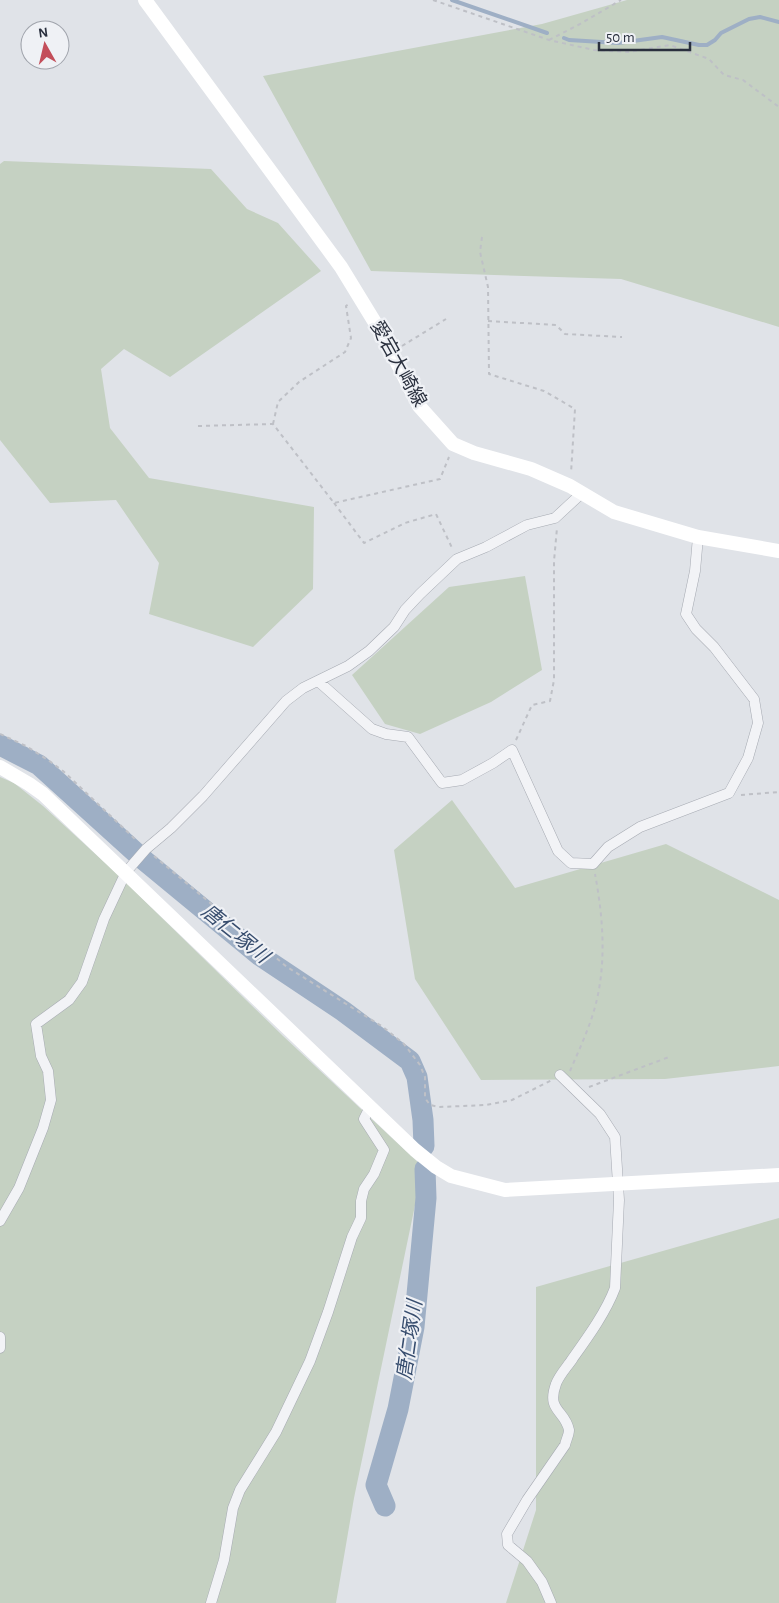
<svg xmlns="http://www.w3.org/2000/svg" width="779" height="1603" font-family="'Alegreya Sans','Noto Sans JP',sans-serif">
<rect width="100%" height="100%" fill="#e0e3e8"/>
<!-- green -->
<path fill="#c5d1c2" d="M627,0h152v327l-158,-48 -250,-8 -108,-195 279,-52z
M4,161l207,8 36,40 31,14 43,48 -151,106 -46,-28 -23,20 9,59 39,50 165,29 -1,82 -60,58 -104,-33 10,-51 -43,-63 -66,3 -50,-63v-276z
M525,576l17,94 -51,32 -71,32 -35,-10 -33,-49 97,-88z
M0,777l14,6 29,23 71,65 169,165 140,131 -69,331 -18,105h-336z
M452,800l63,88 151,-44 113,56v166l-114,13 -184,1 -66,-101 -21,-129z
M779,1218v385h-273l30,-93v-223z"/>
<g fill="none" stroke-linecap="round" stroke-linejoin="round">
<!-- stream -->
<path stroke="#9eafc5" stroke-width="4" d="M452,0l95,33
M564,38l5,2 49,3 44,-6 37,8h8l8,-5 6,-7 28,-14 11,-2 19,5"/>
<!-- river -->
<path stroke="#9eafc5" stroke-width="21" d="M0,745l39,20 106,96 114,94 84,56 67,50 7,16 6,43 1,26
M385,1506l-9,-21 22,-76 16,-82 12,-129 -1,-29"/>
<defs>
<path id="street" d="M318,681l54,48 14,5 22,3 34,46 20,-3 31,-17 19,-13 46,101 13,12 22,1 15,-17 32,-20 89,-34 19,-35 10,-35 -4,-24 -40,-52 -18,-18 -10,-15 9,-43 3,-34
M0,1221l19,-33 24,-60 8,-28 -3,-29 -7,-15 -5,-32 33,-24 13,-18 22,-63 22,-47 20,-23 25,-21 32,-32 83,-95 17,-13 45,-22 21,-15 25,-24 11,-17 15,-16 37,-35 29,-12 41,-22 28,-7 27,-25
M0,1337v11
M211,1603l13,-43 9,-52 7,-18 36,-58 34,-71 18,-49 24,-75 9,-19v-17l3,-12 10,-15 10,-24 -20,-31 6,-12
M551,1603l-9,-21 -15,-21 -19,-16 -1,-11 20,-34 38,-55c1,-5 4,-10 4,-15 -4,-20 -23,-19 -13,-46 3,-9 12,-18 17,-26 15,-21 33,-46 42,-70l4,-88 -4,-63 -15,-23 -40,-39"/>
</defs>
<!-- street casing -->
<use href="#street" stroke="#a6aab2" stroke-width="11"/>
<!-- path -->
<path stroke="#bec0c6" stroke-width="2" stroke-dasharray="4 4" stroke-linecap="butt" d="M433,0l116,40 45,10 34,2 42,-7 39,14 15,16 19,5 36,27
M549,40l31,-16 41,-24
M482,237l-2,15 8,35 1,87 55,17 31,18 -4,64
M488,321l68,4 9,9 57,3
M402,346l44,-27
M273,424l5,-22 21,-20 46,-30 6,-14 -5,-32 3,-2
M198,426l75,-2 61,79 106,-24 9,-22
M334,503l30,40 41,-20 31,-9 17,36
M0,734l26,12 22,14 15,11 74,70
M516,740l16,-35 18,-4 4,-21v-119l3,-33
M741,795l38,-3
M154,856l133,111 96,60 21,17 16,21 5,12v21l5,7 9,2 47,-2 26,-5 40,-20
M570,1071c9,-21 19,-42 25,-64 12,-44 8,-90 0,-133
M589,1087l80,-30"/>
<!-- street -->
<use href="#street" stroke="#f2f3f6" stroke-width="10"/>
<!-- secondary -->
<path stroke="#fff" stroke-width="14" d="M145,0l196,267 44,72 34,67 34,38 21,9 57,16 39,17 44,26 84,25 81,14
M0,767l29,17 14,10 372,356 21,17 15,9 54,14 274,-15"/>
</g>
<g text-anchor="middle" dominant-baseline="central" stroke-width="4.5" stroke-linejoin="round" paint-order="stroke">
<!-- street labels -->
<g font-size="19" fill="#2a303e" stroke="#eff1f5">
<text transform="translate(398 364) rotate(61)">愛宕大崎線</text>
</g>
<!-- water labels -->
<g font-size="20" font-style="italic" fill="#374d6e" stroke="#eff1f5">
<text transform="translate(235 934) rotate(39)">唐仁塚川</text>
<text transform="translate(410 1340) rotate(-82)">唐仁塚川</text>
</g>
</g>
<!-- north arrow -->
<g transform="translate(45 45) rotate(352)"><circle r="24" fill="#eff1f5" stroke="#a0a4ac"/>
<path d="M0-4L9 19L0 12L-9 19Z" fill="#c34e5a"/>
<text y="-8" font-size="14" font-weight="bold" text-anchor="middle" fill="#2a303e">N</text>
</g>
<!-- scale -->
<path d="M599 42v8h91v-8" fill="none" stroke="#2a303e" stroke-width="2.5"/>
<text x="606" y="42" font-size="15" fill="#2a303e" stroke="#eff1f5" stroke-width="4" paint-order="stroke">50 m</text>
</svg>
